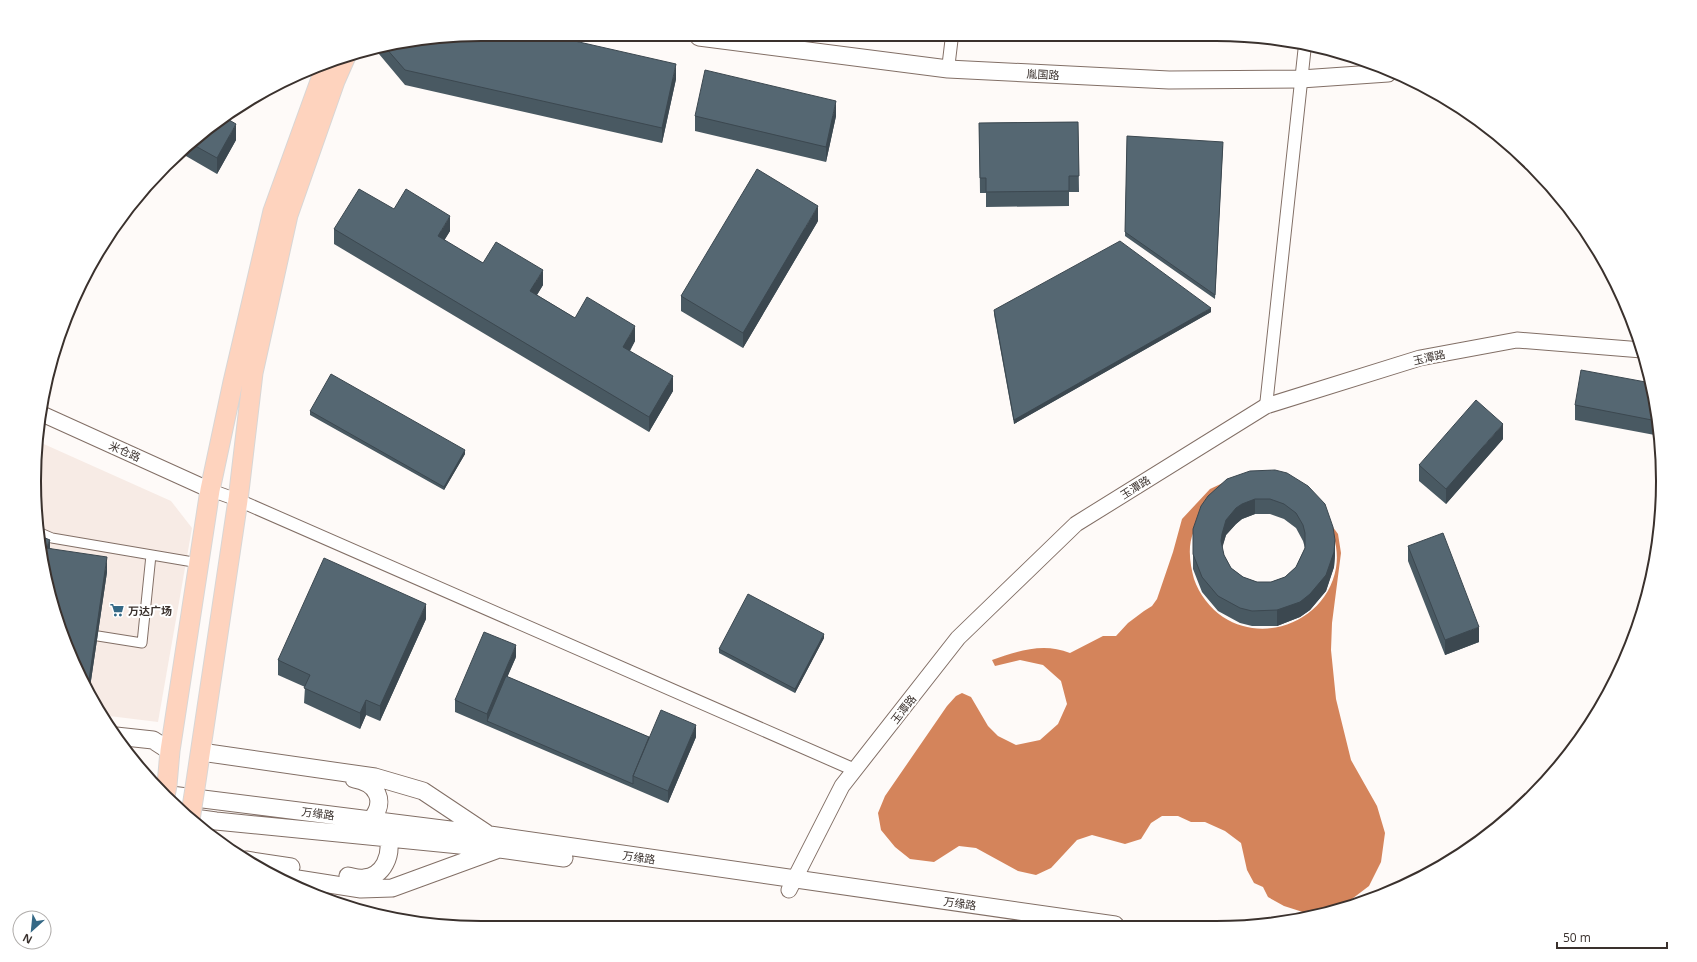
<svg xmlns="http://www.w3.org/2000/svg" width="1697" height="962" font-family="'Open Sans','Noto Sans SC',sans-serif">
<rect width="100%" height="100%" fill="#fefaf8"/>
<!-- built -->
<path fill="#f7ebe5" d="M37,441l134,60 21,27 -34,194 -57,-7 -7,-10 -26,-53 -25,-84 -8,-58z"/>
<!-- water -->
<path fill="#d4845b" d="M1227,481c-9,14 -26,35 -33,50 -7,15 -4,33 0,48 5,15 16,29 29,38 43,28 104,3 113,-49 3,-18 -2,-34 -9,-49l11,15 3,19 -9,70 -1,27 5,49 15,61 26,46 8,27 -4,29 -12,24 -29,22 -31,6 -25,-8 -16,-9 -5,-10 -9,-4 -7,-13 -6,-27 -16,-12 -20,-9h-14l-13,-6h-16l-11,7 -10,16 -16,5 -33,-9 -15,5 -26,28 -15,7 -18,-4 -42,-23 -17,-2 -25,16 -24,-3 -15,-12 -14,-17 -3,-17 7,-17 62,-90 9,-10 6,-3 9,4 17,29 10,10 18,9 24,-5 18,-16 9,-20 -6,-23 -18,-16 -23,-5 -25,6 -3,-6c26,-9 51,-18 78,-7l33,-17h13l12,-13 16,-12 8,-5 5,-7 16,-47 9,-33 28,-30z"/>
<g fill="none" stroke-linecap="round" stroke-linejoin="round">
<defs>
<path id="pedestrian" d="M38,532l14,6 147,25
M98,636l44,7 9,-88"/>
<path id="minor" d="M948,69l4,-33
M1266,406l39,-361
M210,490l28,10 617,270"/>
<path id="tertiary" d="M40,413l170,77
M789,890l53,-104 116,-148 118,-114 190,-118 154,-48 97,-18 125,10"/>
<path id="secondary" d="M699,37l249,32 221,11 132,-1 87,-6
M116,736l37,4 17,11
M201,752l174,25 48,14 63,42
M354,779c23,4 33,22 17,41
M163,794l327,41 625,90
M187,817l29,4 284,28 64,9
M246,860l45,7
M272,875l89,14 31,-1 104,-38
M348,876c5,1 11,3 16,2 20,-2 28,-23 24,-40"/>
<path id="primary" d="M167,785l3,-34 40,-261 23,-108 40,-171 54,-149
M195,788l43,-288 15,-127 35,-158 47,-134 11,-25"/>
</defs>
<!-- pedestrian casing -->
<use href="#pedestrian" stroke="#826f66" stroke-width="11"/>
<!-- minor casing -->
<use href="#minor" stroke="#826f66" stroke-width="14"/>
<!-- tertiary casing -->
<use href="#tertiary" stroke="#826f66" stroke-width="17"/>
<!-- secondary casing -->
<use href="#secondary" stroke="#826f66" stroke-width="19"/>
<!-- primary casing -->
<use href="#primary" stroke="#d8d6d5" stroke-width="21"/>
<!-- pedestrian -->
<use href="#pedestrian" stroke="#fff" stroke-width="9"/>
<!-- minor -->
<use href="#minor" stroke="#fff" stroke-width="12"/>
<!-- tertiary -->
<use href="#tertiary" stroke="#fff" stroke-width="15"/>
<!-- secondary -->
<use href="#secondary" stroke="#fff" stroke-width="17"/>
<!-- primary -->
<use href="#primary" stroke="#fed3be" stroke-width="19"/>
<defs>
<path id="primary-bridge" d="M165,796l2,-11
M190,820l5,-32"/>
</defs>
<!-- primary-bridge casing -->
<use href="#primary-bridge" stroke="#d8d6d5" stroke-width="21" stroke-linecap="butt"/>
<!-- primary-bridge -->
<use href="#primary-bridge" stroke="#fed3be" stroke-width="19"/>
</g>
<!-- wall -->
<path fill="#495962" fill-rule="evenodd" d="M422,38l254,41 -14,64 -257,-58 -26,-31v-6z
M695,116h141l-10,46 -131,-31z
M1078,122l1,70h-10v14l-83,1v-14h-6l-1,-70z
M209,126l27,14 -19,34 -38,-22z
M1127,136l96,10 -8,153 -90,-63z
M818,221l-75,127 -62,-37v-15z
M334,229l116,2 -6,9 39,23 60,22 -6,10 38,23 60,23 -5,10 43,40 -24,41 -315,-188z
M994,310l217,2 -197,112 -20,-110z
M1651,383l9,53 -85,-16v-15z
M310,411l155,43 -21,36 -134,-75z
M1503,439l-57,65 -27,-23v-16z
M1275,470l60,85 -1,12 -8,24 -16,19 -10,7 -23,9h-25l-12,-3 -22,-12 -16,-19 -9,-23v-40zM1255,514h15l14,5 12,9 7,13 2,7 -9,19 -11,10 -14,5h-14l-14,-5 -12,-9 -7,-13 -2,-8 4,-12 10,-11 6,-5z
M1408,546l71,96 -34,13 -37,-94z
M50,548l57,24 -18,122 -21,-42z
M426,619l-46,102 -14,-6 -6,14 -56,-26 1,-16 -27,-12v-15z
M824,638l-29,55 -76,-40v-4z
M516,657l-9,20 142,60h47l-28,66 -213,-91v-12z"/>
<!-- shaded-wall -->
<path fill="#3c4850" d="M676,64v15l-14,64v-15z
M836,101v15l-10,46v-15z
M236,124v16l-19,34v-16z
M818,206v15l-75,127v-15z
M450,216v15l-12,20v-15z
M543,270v15l-13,21v-15z
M1211,308v4l-197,112v-4z
M635,326v15l-12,21v-15z
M673,376v15l-24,41v-15z
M1503,424v15l-57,65v-15z
M465,450v4l-21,36v-3z
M1255,499v15l-13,5 -6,5 -10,11 -4,14 -1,-8 1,-7 4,-14 10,-12 6,-4z
M50,540v15l-4,-7z
M1335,540v15l-1,12 -8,24 -16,19 -10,7 -23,9v-16z
M107,557v15l-18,122 -1,-2v-5z
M426,604v15l-46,102v-15z
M1479,627v15l-34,13v-15z
M824,634v4l-29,55v-4z
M516,645v12l-28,65 -1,-1v4v-11z
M366,700v15l-6,14v-16z
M696,725v12l-28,66v-12z"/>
<!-- building -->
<path fill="#556772" stroke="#3c4850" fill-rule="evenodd" d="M557,37l119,27 -14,64 -257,-58 -20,-23 37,-9z
M705,70l131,31 -10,46 -131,-31z
M224,117l12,7 -19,34 -27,-15 19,-17z
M1078,122l1,54h-10v15l-83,1v-14h-6l-1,-55z
M1127,136l96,6 -8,153 -90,-63z
M757,169l61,37 -75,127 -62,-37z
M359,189l35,20 12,-20 44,27 -12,20 45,27 13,-21 47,28 -13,21 45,27 12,-21 48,29 -12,21 50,29 -24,41 -315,-188z
M1120,241l91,67 -197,112 -20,-110z
M1581,370l70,13 6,38 -82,-16z
M331,374l134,76 -21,37 -134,-76z
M1476,400l27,24 -57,65 -27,-24z
M1275,470l12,3 21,13 17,18 8,23 2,13 -1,12 -8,23 -16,19 -10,8 -23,8 -25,1 -12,-3 -22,-12 -16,-19 -9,-23v-25l8,-23 7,-10 19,-17 23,-8zM1255,499h15l14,5 12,9 7,12 2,8v15l-9,19 -11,10 -14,5h-14l-14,-5 -12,-9 -7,-13 -3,-14 1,-7 4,-14 10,-12 6,-4z
M1443,533l36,94 -34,13 -37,-94z
M38,535l12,5 -4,8 61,9 -19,130h-3l-17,-35 -25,-84z
M324,558l102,46 -46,102 -14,-6 -6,13 -56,-25 6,-13 -32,-15z
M748,594l76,40 -29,55 -76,-40z
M484,632l32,13 -29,69 -32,-14z
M506,676l143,61 -16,39v8l-146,-63z
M661,710l35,15 -28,66 -35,-15z"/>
<!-- icons -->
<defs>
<symbol id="supermarket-bare" viewBox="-9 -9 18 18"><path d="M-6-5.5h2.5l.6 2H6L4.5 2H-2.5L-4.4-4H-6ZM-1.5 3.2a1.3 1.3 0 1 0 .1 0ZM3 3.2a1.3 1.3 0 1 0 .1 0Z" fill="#346885" stroke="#fff" stroke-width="2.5" paint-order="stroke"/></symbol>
</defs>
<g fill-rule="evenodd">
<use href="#supermarket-bare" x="107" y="600" width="20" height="20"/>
</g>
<g text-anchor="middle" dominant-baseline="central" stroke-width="4" stroke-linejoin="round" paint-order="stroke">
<!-- street labels -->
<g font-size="11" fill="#3a312d" stroke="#fff">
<text transform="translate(1043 74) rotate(3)">胤国路</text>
<text transform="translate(1429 357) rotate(-13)">玉潭路</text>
<text transform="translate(125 451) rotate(24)">米仓路</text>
<text transform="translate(1135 487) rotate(-32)">玉潭路</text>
<text transform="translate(903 709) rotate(-52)">玉潭路</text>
<text transform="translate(318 813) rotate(7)">万缘路</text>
<text transform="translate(639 857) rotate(8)">万缘路</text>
<text transform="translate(960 903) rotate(8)">万缘路</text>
</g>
<!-- poi labels -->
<g font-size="11" font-weight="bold" fill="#3a312d" stroke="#fff" text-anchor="start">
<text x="128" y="610">万达广场</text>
</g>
</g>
<!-- crop -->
<path d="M0 0H1697V962H0ZM481 41H1216A440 440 0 0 1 1656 481V481A440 440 0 0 1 1216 921H481A440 440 0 0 1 41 481V481A440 440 0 0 1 481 41Z" fill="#fff" fill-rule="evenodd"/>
<path fill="none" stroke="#3a312d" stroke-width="2" d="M481 41H1216A440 440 0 0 1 1656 481V481A440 440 0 0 1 1216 921H481A440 440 0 0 1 41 481V481A440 440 0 0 1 481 41Z"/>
<!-- north arrow -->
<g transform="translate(32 930) rotate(207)"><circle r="19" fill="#ffffff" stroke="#b0adab"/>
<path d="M0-3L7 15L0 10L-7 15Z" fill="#346885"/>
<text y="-6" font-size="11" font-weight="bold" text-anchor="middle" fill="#3a312d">N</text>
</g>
<!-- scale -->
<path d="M1557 942v6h110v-6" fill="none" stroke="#3a312d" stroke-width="2"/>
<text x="1563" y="942" font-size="12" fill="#3a312d" stroke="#ffffff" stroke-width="3" paint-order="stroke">50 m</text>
</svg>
